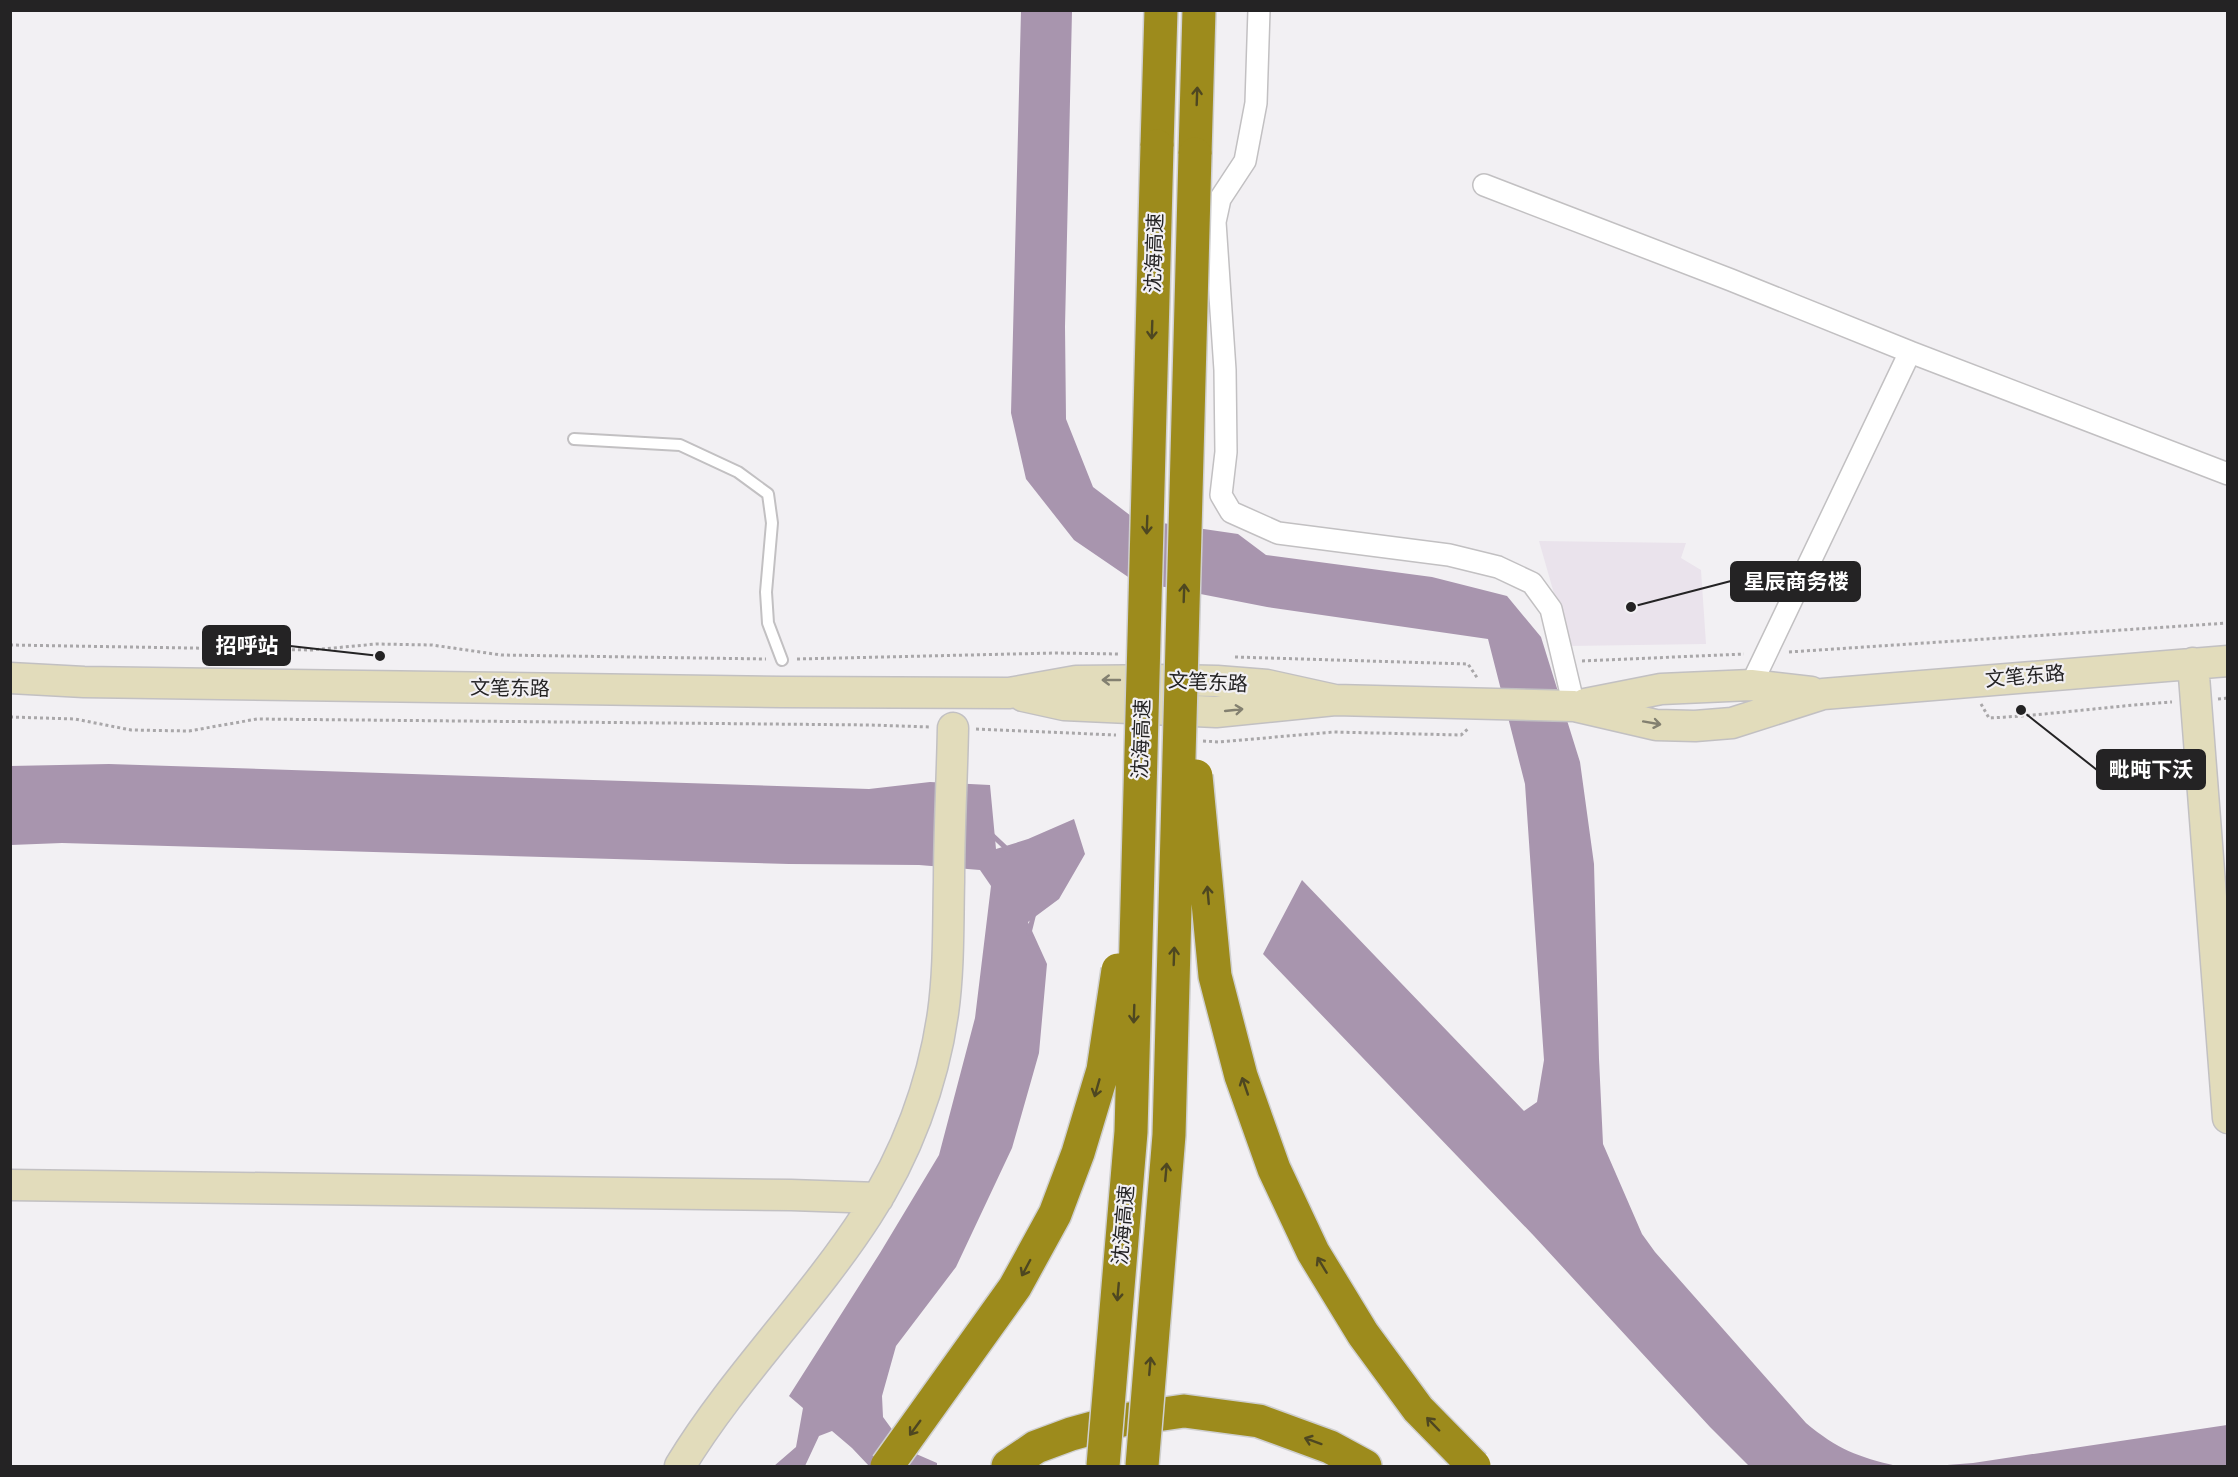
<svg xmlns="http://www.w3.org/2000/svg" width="2238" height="1477" font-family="'DM Sans','Noto Sans SC',sans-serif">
<rect width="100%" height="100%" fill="#f2f0f3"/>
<!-- built -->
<path fill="#eae3ec" d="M1539,541l147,2 -5,15 20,12 5,74 -137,2z"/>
<!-- water -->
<path fill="#a895ae" d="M1021,11h51l-7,316 1,92 27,68 42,32 103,15 28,21 166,22 75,19 34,41 39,125 14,102 5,195 4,85 39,90 13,18 151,171c31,26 52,34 91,43h-148l-39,-39 -176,-191 -271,-282 39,-74 222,231 13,-9 7,-42 -19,-276 -37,-145 -221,-32 -133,-26 -60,-41 -48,-61 -15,-66z
M109,764l760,25 61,-7 60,3 6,64 32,-10 46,-20 11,35 -26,45 -31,23 19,42 -8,89 -27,95 -56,119 -60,79 -14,50 1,21 24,33 30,13v3h-68l-17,-18 -20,-17 -13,5 -14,30h-31l22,-19 7,-39 -14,-12 91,-143 59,-98 36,-137 16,-132 -11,-16 -61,-5 -130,-1 -727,-21 -51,2 -1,-79z
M2227,1425v41h-293l39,-3z"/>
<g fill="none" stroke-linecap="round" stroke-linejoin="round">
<!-- stream -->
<path stroke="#a895ae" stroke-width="5" d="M991,834l17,16
M1029,933l5,-20"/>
<defs>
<path id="lane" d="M574,439l106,6 58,27 30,22 4,29 -6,69 2,31 14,37"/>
<path id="street" d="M1259,10l-3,93 -11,58 -25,38 -5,23 10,148 1,82 -5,43 10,17 47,21 171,22 49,12 34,16 19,26 23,97
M1484,185l247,95 179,72 -159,333
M1910,352l318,122"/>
<path id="secondary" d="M2193,663l35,455
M10,678l74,4 698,10 227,1 67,-12 96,-1 45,1 50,4 68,15
M1023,696l41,9 152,7 119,-12 239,6 82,19 39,1 37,-3 91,-29 405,-33
M1585,704l76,-15 90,-4 60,7
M10,1185l781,10 87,3
M680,1466c54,-89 130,-163 187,-251 39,-59 66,-131 76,-202 6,-43 5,-87 6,-131 0,-51 3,-103 4,-154"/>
<path id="highway" d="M1157,146l4,-136
M1195,154l4,-144
M1008,1466l28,-19 35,-13 51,-14 62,-9 75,10 71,26 35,19"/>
</defs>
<!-- lane casing -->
<use href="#lane" stroke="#c2c0c2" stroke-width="14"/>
<!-- street casing -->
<use href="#street" stroke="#c2c0c2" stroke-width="24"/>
<!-- secondary casing -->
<use href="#secondary" stroke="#c2c0c2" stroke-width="33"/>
<!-- highway casing -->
<use href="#highway" stroke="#cfcfcf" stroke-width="36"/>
<!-- path -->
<path stroke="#a9a7a9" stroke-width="3" stroke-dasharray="3 3" stroke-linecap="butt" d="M10,645l302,5 64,-6 56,1 69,10 265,4
M1789,652l439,-29
M1235,657l233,7 10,15
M797,659l258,-6 65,1
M1582,661l162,-7
M2218,699l10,-1
M1981,704l8,14c61,-3 122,-12 183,-16
M10,717l65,2 56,11 58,1 68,-12 613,6 60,2
M976,729l140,6
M1203,741l16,1 114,-10 128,3 8,-7"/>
<!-- lane -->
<use href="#lane" stroke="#fff" stroke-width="10"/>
<!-- street -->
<use href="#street" stroke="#fff" stroke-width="21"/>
<!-- secondary -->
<use href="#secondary" stroke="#e2dcbb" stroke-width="30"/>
<!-- highway -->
<use href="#highway" stroke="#9d8b1c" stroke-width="33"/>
<defs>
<path id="highway-bridge" d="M1196,776l19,200 26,100 33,93 39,83 50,82 55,75 56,57
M887,1466l128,-179 40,-73 23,-61 25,-83 15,-100
M1103,1466l28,-334 26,-986
M1142,1466l27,-331 26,-981"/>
</defs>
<!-- highway-bridge casing -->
<use href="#highway-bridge" stroke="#cfcfcf" stroke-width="36" stroke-linecap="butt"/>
<!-- highway-bridge -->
<use href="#highway-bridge" stroke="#9d8b1c" stroke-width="33"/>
</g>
<!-- one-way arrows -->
<defs><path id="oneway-shaft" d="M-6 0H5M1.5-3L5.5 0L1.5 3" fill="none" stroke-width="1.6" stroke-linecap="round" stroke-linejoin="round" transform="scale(1.5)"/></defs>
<g stroke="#4e4721">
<use href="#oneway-shaft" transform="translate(1197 96) rotate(-88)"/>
<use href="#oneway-shaft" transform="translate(1152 330) rotate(92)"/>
<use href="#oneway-shaft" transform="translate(1147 525) rotate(92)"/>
<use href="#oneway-shaft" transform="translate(1184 593) rotate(-88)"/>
<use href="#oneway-shaft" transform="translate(1208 895) rotate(-95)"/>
<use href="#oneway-shaft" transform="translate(1174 956) rotate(-88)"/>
<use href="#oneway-shaft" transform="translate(1134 1014) rotate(92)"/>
<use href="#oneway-shaft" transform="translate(1245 1086) rotate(-109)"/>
<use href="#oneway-shaft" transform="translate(1097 1088) rotate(106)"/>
<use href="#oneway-shaft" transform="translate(1166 1172) rotate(-85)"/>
<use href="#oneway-shaft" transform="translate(1322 1265) rotate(-121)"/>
<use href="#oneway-shaft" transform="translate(1026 1268) rotate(118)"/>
<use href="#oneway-shaft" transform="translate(1118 1292) rotate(95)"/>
<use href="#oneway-shaft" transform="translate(1150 1366) rotate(-85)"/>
<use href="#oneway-shaft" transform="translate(1433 1424) rotate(-134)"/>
<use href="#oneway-shaft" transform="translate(915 1428) rotate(126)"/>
<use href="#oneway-shaft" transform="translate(1313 1441) rotate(-160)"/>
</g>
<g stroke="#838070">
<use href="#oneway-shaft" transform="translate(1111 680) rotate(180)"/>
<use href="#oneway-shaft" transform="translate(1234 710) rotate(-6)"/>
<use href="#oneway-shaft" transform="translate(1652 723) rotate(10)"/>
</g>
<g text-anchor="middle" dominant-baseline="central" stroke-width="4.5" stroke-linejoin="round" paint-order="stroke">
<!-- street labels -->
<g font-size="20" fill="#242324" stroke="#f2f0f3">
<text transform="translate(1154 253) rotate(-88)">沈海高速</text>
<text transform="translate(2025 676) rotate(-5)">文笔东路</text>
<text transform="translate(1208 682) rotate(3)">文笔东路</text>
<text transform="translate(510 688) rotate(1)">文笔东路</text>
<text transform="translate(1141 739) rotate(-88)">沈海高速</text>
<text transform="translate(1123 1225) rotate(-85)">沈海高速</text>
</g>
</g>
<!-- callouts -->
<path fill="none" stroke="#242324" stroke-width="2" d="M1631 607L1731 581M380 656L290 646M2021 710L2097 770"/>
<g fill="#242324" stroke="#f2f0f3" stroke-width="2">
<circle cx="1631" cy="607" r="6"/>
<circle cx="380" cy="656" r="6"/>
<circle cx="2021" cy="710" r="6"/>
</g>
<g fill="#242324" stroke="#242324" stroke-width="2">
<rect x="1731" y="562" width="129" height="39" rx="6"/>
<rect x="203" y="626" width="87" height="39" rx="6"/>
<rect x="2097" y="750" width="108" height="39" rx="6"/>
</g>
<g font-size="21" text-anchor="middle" font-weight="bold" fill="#fff">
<text x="1796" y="589">星辰商务楼</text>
<text x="247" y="653">招呼站</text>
<text x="2151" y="777">毗旽下沃</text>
</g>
<!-- border -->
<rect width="2238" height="1477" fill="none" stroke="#242324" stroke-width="24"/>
</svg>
